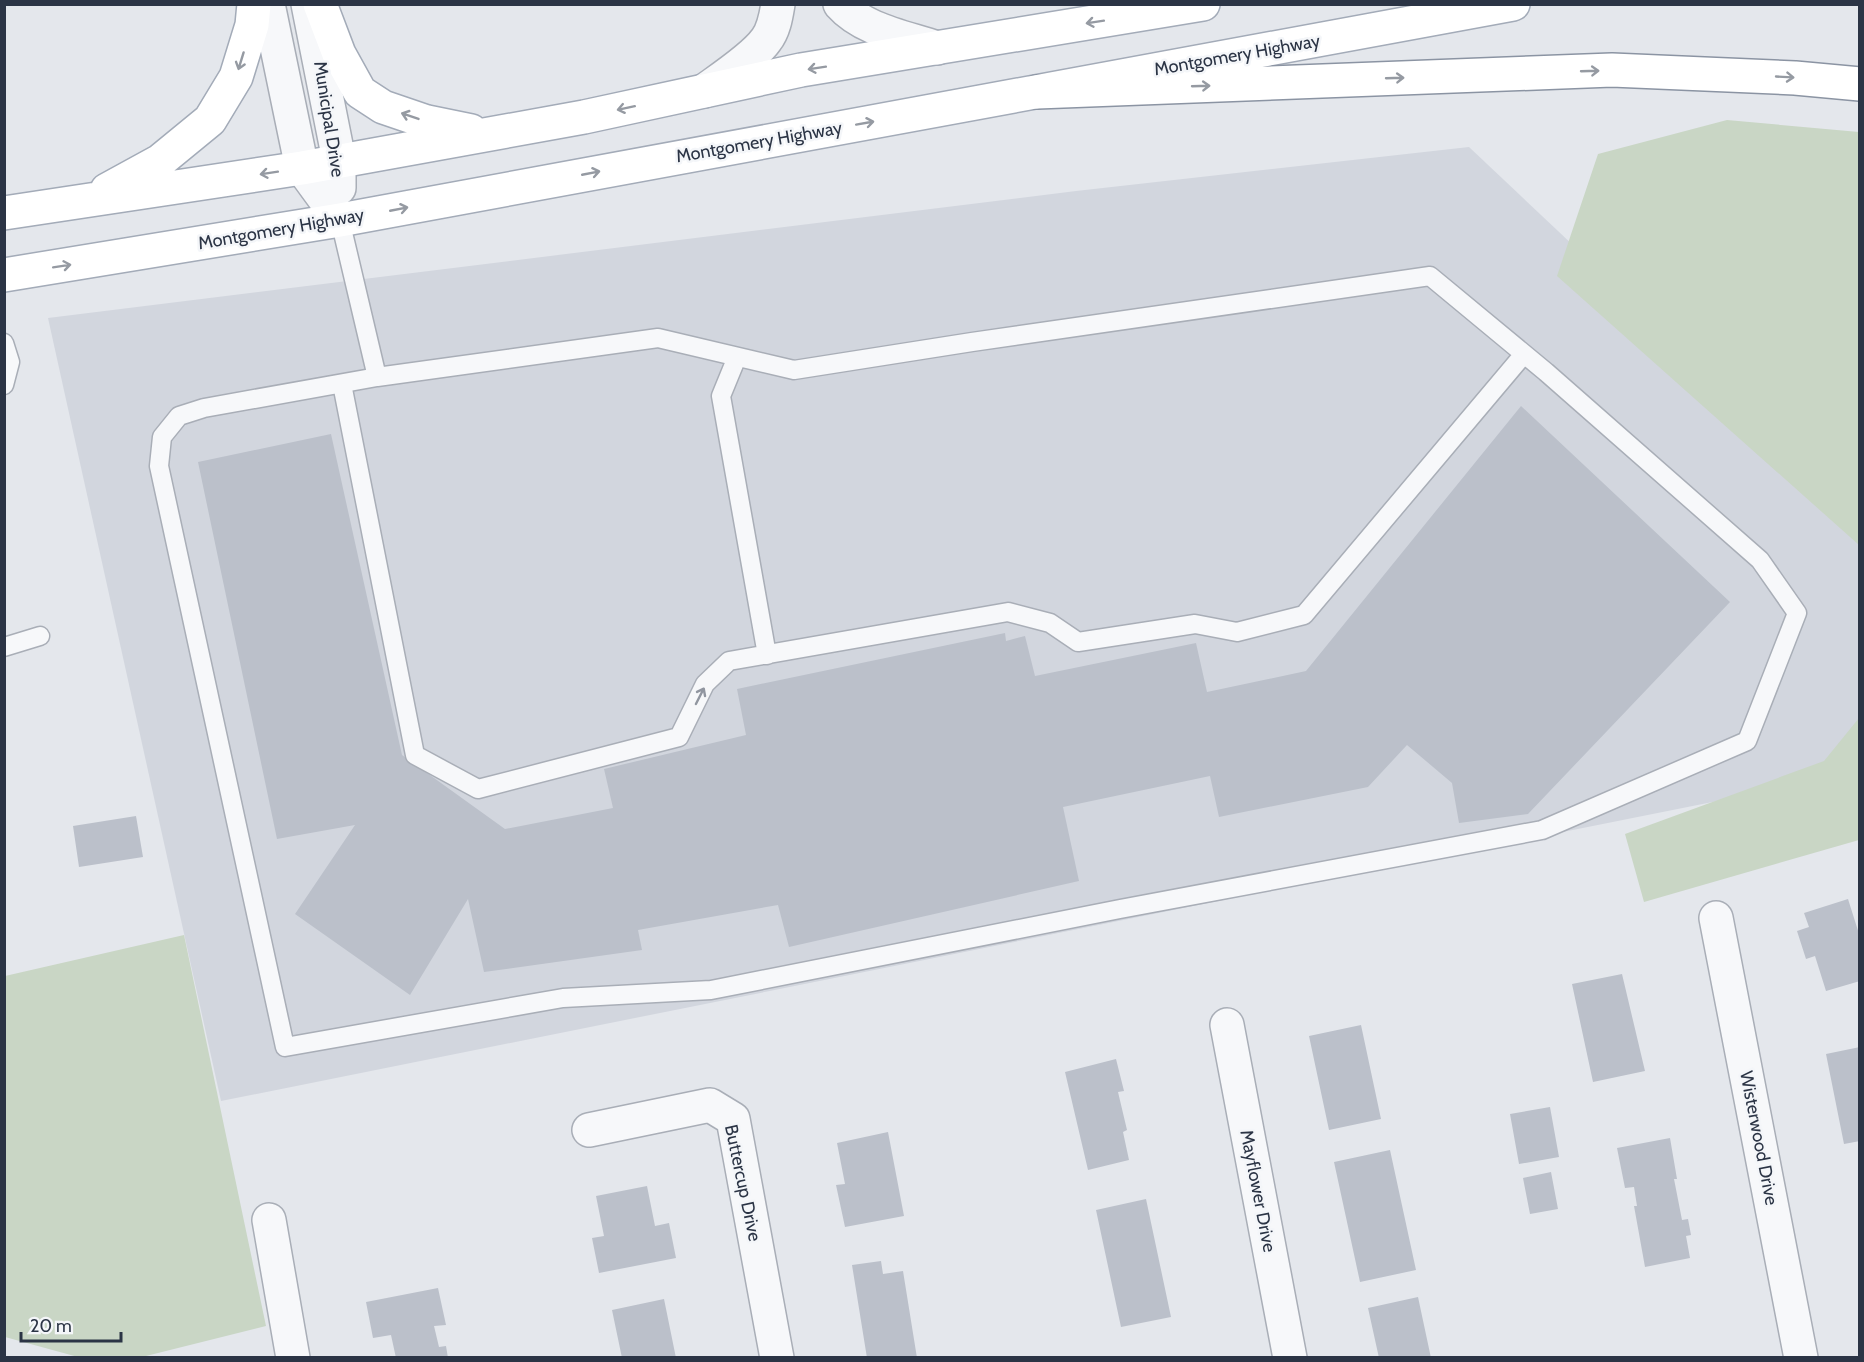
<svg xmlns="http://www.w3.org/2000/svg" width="1864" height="1362" font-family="Cabin,sans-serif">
<rect width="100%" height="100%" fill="#e4e7ec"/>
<!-- built -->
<path fill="#d2d6de" d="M1469,147l390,368v233l-22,29 -1616,324 -173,-783 1028,-127z"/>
<!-- green -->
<path fill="#c9d6c5" d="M1727,120l132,12v413l-302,-269 41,-122z
M1859,718v122l-215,62 -19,-68 199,-73z
M184,935l82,391 -128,32 -60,-1 -73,-20v-361z"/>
<!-- building -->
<path fill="#bbc0ca" d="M1521,406l209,196 -202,212 -69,9 -7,-40 -45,-38 -39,42 -149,30 -9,-41 -147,31 16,74 -290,66 -11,-42 -140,25 4,20 -158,22 -16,-73 -58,96 -115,-81 60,-89 -78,14 -79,-377 133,-28 71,321 103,74 108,-21 -9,-39 142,-34 -9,-46 268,-56 1,8 19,-5 10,40 161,-33 11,49 99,-21z
M136,816l7,41 -64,10 -6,-41z
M1848,899l12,38v44l-34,10 -11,-35 -9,3 -9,-28 12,-4 -5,-14z
M1622,974l23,97 -52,11 -21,-98z
M1361,1025l20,94 -52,11 -20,-94z
M1860,1047v94l-16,3 -18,-90z
M1116,1059l8,32 -6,1 9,38 -4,2 6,28 -41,10 -23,-98z
M1550,1107l9,50 -40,7 -9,-50z
M888,1132l16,84 -59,11 -9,-42 9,-1 -8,-41z
M1670,1138l7,41h-3l8,41 6,-1 3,16 -5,1 4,22 -45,9 -11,-61h3l-3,-19 -9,1 -8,-40z
M1390,1150l26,120 -56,12 -26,-120z
M1551,1172l7,37 -28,5 -7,-36z
M647,1186l8,40 14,-3 7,35 -77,15 -7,-35 12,-2 -8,-40z
M1146,1199l25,118 -50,10 -25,-117z
M881,1261l2,13 20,-3 14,87h-50l-15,-93z
M438,1288l8,37 -12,1 5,21 7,-1 2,12h-52l-5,-23 -18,3 -7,-36z
M1418,1297l13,61h-52l-11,-50z
M664,1299l12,59h-54l-10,-48z"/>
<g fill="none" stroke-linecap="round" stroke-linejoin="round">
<defs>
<path id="service" d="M340,220l37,157 281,-39 136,32 178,-28 458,-66 116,96 214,188 37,53 -50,128 -205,89 -422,79 -409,81 -148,8 -278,49 -126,-581 3,-29 17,-21 25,-8 173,-31
M4,343l6,19 -6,23
M737,357l-16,39 46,259
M342,384l73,371 63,34 201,-52 26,-53 24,-23 279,-49 42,11 28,19 117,-18 42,8 67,-17 220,-261
M4,647l36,-11"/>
<path id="minor" d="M1716,918l85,440
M1227,1025l63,333
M589,1130l121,-25 23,14 44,239
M269,1220l24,138"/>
<path id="tertiary" d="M268,4l34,164 38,52
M308,4l31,156v28
M840,4c23,26 65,33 97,44
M704,91c18,-13 50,-34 62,-51 8,-10 10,-24 12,-36"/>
<path id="primary" d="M320,4l19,50 21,38 23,15 44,15 44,9
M107,190l53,-29 50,-41 26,-43 16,-52 2,-21
M4,213l298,-45 282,-51 217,-47 402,-66
M4,275l336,-55 1173,-216"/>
<path id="motorway" d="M1037,92l575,-22 183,8 65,6"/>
</defs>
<!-- service casing -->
<use href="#service" stroke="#a9aeb7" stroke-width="21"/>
<!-- minor casing -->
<use href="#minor" stroke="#a9aeb7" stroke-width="36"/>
<!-- tertiary casing -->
<use href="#tertiary" stroke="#a9aeb7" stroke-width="36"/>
<!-- primary casing -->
<use href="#primary" stroke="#a3abb8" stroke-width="36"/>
<!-- motorway casing -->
<use href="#motorway" stroke="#8b94a3" stroke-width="36"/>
<!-- service -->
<use href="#service" stroke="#f7f8fa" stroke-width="18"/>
<!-- minor -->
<use href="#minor" stroke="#f7f8fa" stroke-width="33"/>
<!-- tertiary -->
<use href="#tertiary" stroke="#f7f8fa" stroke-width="33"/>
<!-- primary -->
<use href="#primary" stroke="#fff" stroke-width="33"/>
<!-- motorway -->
<use href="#motorway" stroke="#fff" stroke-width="33"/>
</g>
<!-- one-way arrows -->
<defs><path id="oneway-shaft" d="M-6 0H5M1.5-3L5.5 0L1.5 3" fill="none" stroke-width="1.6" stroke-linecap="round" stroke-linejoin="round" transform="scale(1.5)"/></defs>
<g stroke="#959aa2">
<use href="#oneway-shaft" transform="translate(1095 22) rotate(171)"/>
<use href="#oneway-shaft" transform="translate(241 61) rotate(107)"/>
<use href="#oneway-shaft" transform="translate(817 68) rotate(171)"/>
<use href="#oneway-shaft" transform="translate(1590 71) rotate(-2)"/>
<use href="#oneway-shaft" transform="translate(1785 77) rotate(3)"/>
<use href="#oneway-shaft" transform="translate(1395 78) rotate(-2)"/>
<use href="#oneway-shaft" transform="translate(1201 86) rotate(-2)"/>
<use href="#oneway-shaft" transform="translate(626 108) rotate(168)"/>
<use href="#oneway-shaft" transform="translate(410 116) rotate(-161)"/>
<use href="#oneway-shaft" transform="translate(865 123) rotate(-10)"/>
<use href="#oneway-shaft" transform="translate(269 173) rotate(171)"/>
<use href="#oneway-shaft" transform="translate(591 173) rotate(-11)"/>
<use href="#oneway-shaft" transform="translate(399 209) rotate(-11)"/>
<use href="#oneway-shaft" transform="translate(62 266) rotate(-9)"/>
</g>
<use stroke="#9196a0" href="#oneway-shaft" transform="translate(700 696) rotate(-63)"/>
<g text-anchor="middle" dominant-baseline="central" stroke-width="5" stroke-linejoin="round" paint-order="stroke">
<!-- street labels -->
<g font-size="18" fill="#2b3445" stroke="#f4f6f9">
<text transform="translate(1237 55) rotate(-10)">Montgomery Highway</text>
<text transform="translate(329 119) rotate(81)">Municipal Drive</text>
<text transform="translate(759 142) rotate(-10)">Montgomery Highway</text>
<text transform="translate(281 229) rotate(-10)">Montgomery Highway</text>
<text transform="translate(1759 1138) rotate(79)">Wisterwood Drive</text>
<text transform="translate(743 1183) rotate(78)">Buttercup Drive</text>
<text transform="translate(1258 1191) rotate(79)">Mayflower Drive</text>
</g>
</g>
<!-- border -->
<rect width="1864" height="1362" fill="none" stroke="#2b3445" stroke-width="12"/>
<!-- scale -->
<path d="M21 1332v9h100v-9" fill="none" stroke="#2b3445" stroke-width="3"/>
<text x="30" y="1332" font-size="18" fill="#2b3445" stroke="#f4f6f9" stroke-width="4.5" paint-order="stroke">20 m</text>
</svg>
